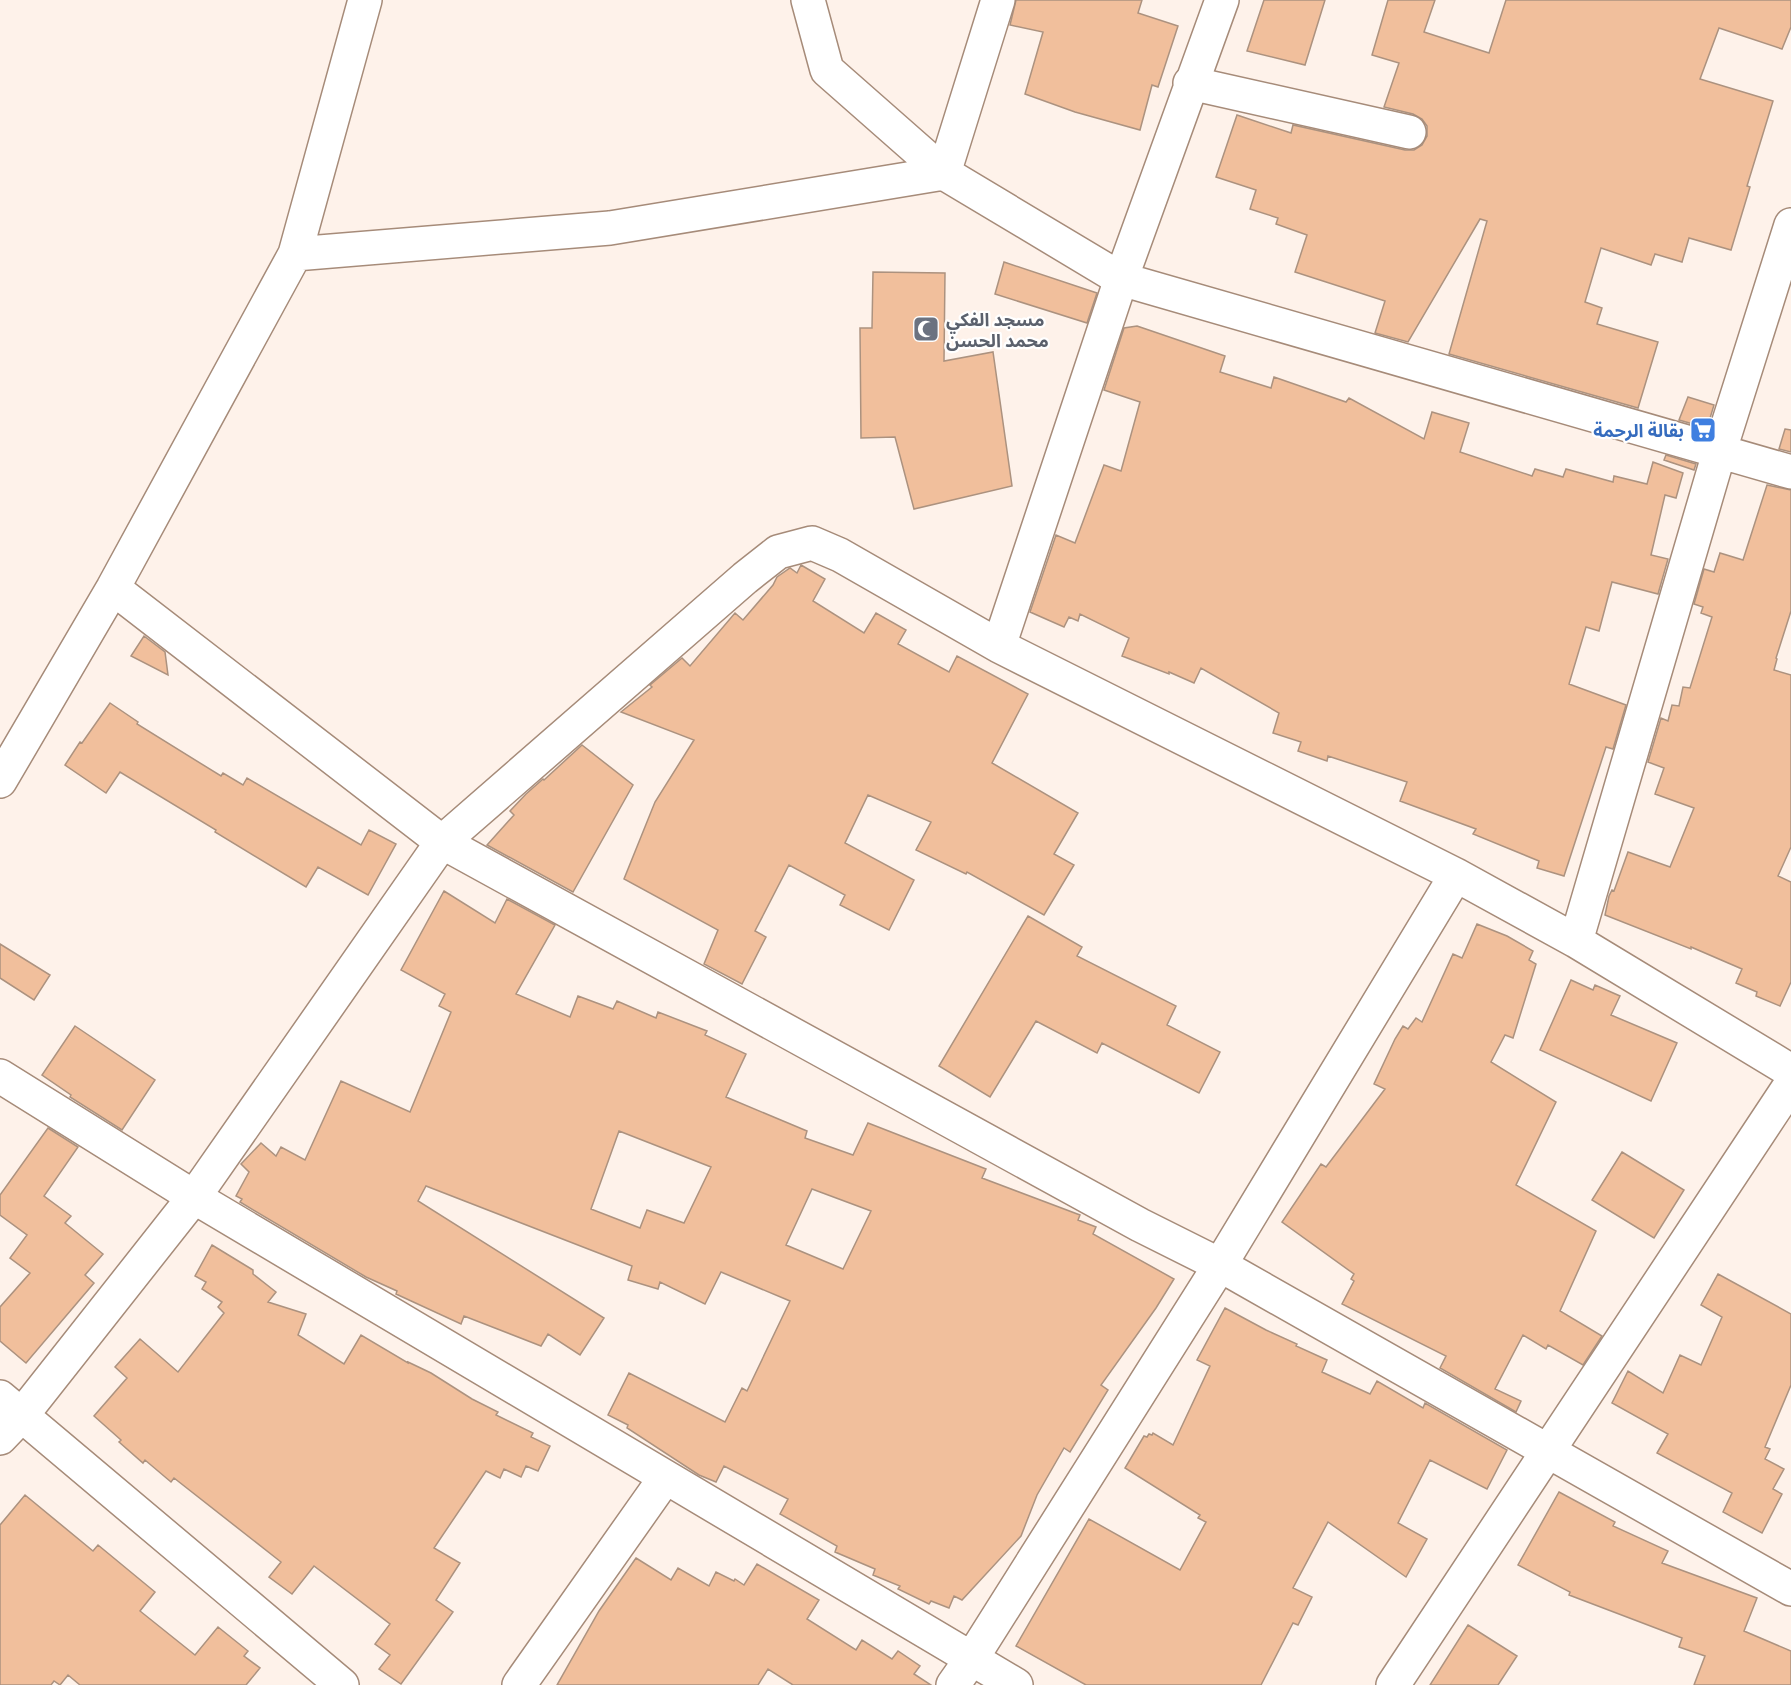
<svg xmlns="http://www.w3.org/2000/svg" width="1791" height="1685" font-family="'IBM Plex Serif','Noto Sans Arabic',serif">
<rect width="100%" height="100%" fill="#fef2ea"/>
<!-- building -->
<path fill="#f1bf9c" stroke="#ac927f" stroke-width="1.5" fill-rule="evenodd" d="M1016,0h126l-4,13 40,13 -20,61 -6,-2 -12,45 -65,-18 -50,-18 18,-62 -33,-7z
M1264,0h61l-20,65 -58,-14z
M1388,0h47l-11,32 65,21 17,-53h285v27l-9,22 -63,-21 -19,51 73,22 -26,85 3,1 -19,63 -42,-12 -7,24 -27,-8 -4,11 -50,-17 -16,54 17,6 -5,16 61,18 -20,66 -189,-54 38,-133 -7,-2 -72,123 -33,-9 10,-32 -90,-29 12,-37 -31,-11 2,-6 -28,-9 6,-19 -40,-13 21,-62 54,18 2,-8 112,25h9l8,-5 5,-9v-10l-5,-7 -9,-5 -29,-7 15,-44 -27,-8z
M1004,262l93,31 -10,30 -92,-29z
M873,272l72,1 -1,88 49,-9 19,134 -98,23 -19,-72 -34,1 -1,-110h12z
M1137,326l88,30 -5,16 51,16 3,-11 72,25 3,-4 75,41 8,-27 37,11 -9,29 72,24 3,-7 28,8 3,-8 47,13 1,-6 33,8 6,-22 30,11 -7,25 -11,-3 -14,60 17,4 -10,35 -46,-12 -13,49 -13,-4 -17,57 57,21 -13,44 -7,-2 -42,129 -27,-8 2,-7 -66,-27 3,-5 -76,-28 7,-19 -79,-26 -1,5 -29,-10 3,-9 -28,-9 6,-20 -78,-45 -7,15 -25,-11v2l-47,-18 7,-18 -49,-24 -2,7 -9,-4 -5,10 -34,-15 26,-77 19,8 29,-78 17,6 19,-69 -36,-12 20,-62z
M1688,397l26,8 -7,23 -28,-8z
M1785,429l6,1v22l-12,-3z
M1666,455l30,9 -2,6 -30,-10z
M1767,485l24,5v121l-15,47 1,1 -3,11 17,5v172l-13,29 13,6v100l-11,24 -24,-10 1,-4 -21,-9 6,-14 -51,-22v2l-86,-34 4,-19 3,-6 2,1 14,-39 42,15 24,-59 -39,-14 9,-26 -16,-6 13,-44 7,3 4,-16 7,1 4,-19 7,1 22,-71 -11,-4 2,-6 -9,-3 10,-35 10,3 6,-19 23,7z
M801,565l24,14 -12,22 51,32 12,-20 30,17 -8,14 51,28 8,-16 71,38 -36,69 86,50 -24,41 20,11 -30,50 -77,-43 -1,2 -50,-24 15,-28 -63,-27 -23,48 69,37 -25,50 -49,-25 5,-10 -56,-30 -34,66 11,6 -24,47 -38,-20 14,-34 -94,-51 31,-77 39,-62 -73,-28 31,-25 -2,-2 32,-27 8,8 45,-53 8,7 30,-35 4,-8 13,-9 7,5z
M144,636l21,16 3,23 -37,-19z
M110,703l28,19 -1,2 84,52 2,-3 20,12 4,-7 114,67 8,-15 27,14 -28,51 -50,-28 -12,20 -91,-55 1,-2 -96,-58 -14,21 -41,-28 15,-23 2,1z
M582,745l51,40 -60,107 -86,-47 27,-30 -4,-4 16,-17 17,-15 1,1z
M444,891l51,32 12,-24 48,26 -39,69 54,23 8,-21 35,13 4,-8 39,17 2,-6 49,19 -2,4 41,19 -20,43 81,34 -2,7 48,17 15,-32 118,46 -4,9 98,37 -2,5 18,7 -3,7 81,45 -18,29 -55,77 7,5 -38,62 -6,-4 -27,47 -16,41 -59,64 -8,-4 -5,12 -18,-7 -2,3 -31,-15 2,-3 -27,-11 2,-6 -40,-17 2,-6 -57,-32 8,-15 -64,-33 -8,16 -17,-7 -72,-47 1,-3 -20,-10 21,-42 96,49 17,-34 5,3 43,-90 -69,-29 -16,32 -45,-22 -2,7 -30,-9 4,-14 -206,-80 -8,15 186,117 -24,37 -32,-21 -7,12 -77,-30 -3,8 -65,-30 1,-3 -31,-14 -126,-75 2,-3 -6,-3 13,-24 -8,-8 20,-21 15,13 5,-9 24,13 36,-79 69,31 41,-100 -12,-6 6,-12 -44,-24zM619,1131l92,36 -27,56 -37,-13 -7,18 -49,-19zM812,1189l59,22 -28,58 -57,-24z
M1028,916l54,31 -5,9 99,50 -9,19 53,27 -21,41 -97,-50 -5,10 -61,-32 -46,76 -51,-31z
M1477,924l30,12 26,15 -4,9 7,4 -23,74 -8,-3 -14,27 65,40 -40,83 80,46 -36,80 42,25 -19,29 -35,-20 -2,4 -23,-14 -28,54 26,12 -5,11 -76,-44 6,-12 -104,-52 12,-23 -3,-2 3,-5 -72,-52 39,-58 5,3 59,-78 -11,-5 21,-45 8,-13 5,3 8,-11 6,4 31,-68 9,4z
M0,944l50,31 -16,25 -34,-22z
M1571,980l22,10 2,-5 25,11 -9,19 66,28 -26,58 -111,-51z
M75,1026l80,54 -33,50 -52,-33 1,-2 -29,-20z
M48,1128l30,19 -34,49 27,20 -6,7 38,31 -18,21 9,8 -68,80 -26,-22v-34l30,-34 -20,-15 17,-23 -27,-20v-20z
M1622,1152l62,38 -30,48 -62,-38z
M212,1245l41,25v4l23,18 -8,10 38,12 -8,21 46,29 17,-29 47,28v-1l23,11 41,26 26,13 -2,3 37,18 -2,4 19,9 -12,25 -12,-5 -5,11 -17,-8 -4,9 -14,-7 -52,77 26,15 -24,37 17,12 -52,72 -22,-15 11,-14 -15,-11 15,-20 -76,-58 -22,28 -23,-17 12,-15 -107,-84 -3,4 -26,-22 -2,3 -24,-21 2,-2 -27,-24 33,-38 -12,-11 25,-28 38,33 46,-59 -6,-6 4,-5 -20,-13 4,-7 -11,-6z
M1718,1274l73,40v71l-26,62 5,2 -5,10 19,10 -11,20 9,5 -20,39 -39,-21 9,-19 -75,-40 11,-19 -56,-31 16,-32 35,22 17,-38 21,10 21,-48 -21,-12z
M1225,1308l41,22 31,14 -1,2 31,14 -5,12 48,22 7,-13 46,27 2,-5 82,47 -20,39 -57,-29 -32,63 29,16 -21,38 -78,-55 -35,66 19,9 -14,28 -5,-2 -32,62h-175l-70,-39 73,-127 91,51 26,-48 -8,-4 2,-3 -75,-47 19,-32 3,1 2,-3 3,1 1,-2 20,12 37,-79 -13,-6z
M1559,1492l56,30 -2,4 55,25 -6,12 95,35 -13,33 47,20v34h-97l11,-29 -26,-9 3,-9 -113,-43 1,-3 -52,-27z
M25,1495l68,56 5,-6 57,47 -15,19 55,44 23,-28 30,24 -4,5 16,12 -14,17h-166l-12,-10 -8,10 -6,-4 -3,4h-51v-160z
M636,1558l35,22 7,-12 31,18 7,-14 18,9 1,-2 9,6 13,-21 62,36 -12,19 49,31 6,-10 30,19 6,-8 22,15 -6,8 17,11h-138l-25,-16 -10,16h-201l42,-74z
M1468,1625l49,31 -19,29h-68z"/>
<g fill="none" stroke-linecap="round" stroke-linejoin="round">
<defs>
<path id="minor" d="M808,0l19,70 117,103 54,-173
M1190,83l219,49
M295,254l70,-254
M113,588l329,254 698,383 80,40 571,324
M999,646l122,-367 101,-279
M0,781l113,-193 182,-334 315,-26 334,-55 177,106 670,193
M1576,941l143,-488 72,-228
M0,1076l194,121 822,488
M0,1397l342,288
M0,1438l22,-23 172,-218 248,-355 303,-264 33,-26 34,-9 28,12 159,91 457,229 120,66 215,130
M519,1685l146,-207
M953,1685l19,-27 248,-393 236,-390
M1393,1685l398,-601"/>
</defs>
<!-- minor casing -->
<use href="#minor" stroke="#a68b79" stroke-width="36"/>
<!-- minor -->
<use href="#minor" stroke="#fff" stroke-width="33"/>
</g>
<!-- icons -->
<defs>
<symbol id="mosque-square" viewBox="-11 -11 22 22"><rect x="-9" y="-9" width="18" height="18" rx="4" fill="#6b7280" stroke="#fff"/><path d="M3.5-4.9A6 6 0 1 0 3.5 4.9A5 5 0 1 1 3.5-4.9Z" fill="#fff"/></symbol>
<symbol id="supermarket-square" viewBox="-11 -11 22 22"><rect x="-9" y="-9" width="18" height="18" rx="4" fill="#3f7fe0" stroke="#fff"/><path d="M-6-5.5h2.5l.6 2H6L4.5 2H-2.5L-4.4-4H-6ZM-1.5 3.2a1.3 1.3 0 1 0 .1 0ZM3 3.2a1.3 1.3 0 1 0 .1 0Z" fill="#fff"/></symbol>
</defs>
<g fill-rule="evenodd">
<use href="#mosque-square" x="911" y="314" width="30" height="30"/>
<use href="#supermarket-square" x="1688" y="415" width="30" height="30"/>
</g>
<g text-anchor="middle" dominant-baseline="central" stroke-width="4.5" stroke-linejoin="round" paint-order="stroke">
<!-- worship labels -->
<g font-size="18" font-weight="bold" fill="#5b616d" stroke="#fff" text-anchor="start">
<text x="946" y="319">مسجد الفكي<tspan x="946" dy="21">محمد الحسن</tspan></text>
</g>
<!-- shop labels -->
<g font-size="18" font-weight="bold" fill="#366cbe" stroke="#fff" text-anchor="end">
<text x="1684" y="430">بقالة الرحمة</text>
</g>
</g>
</svg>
